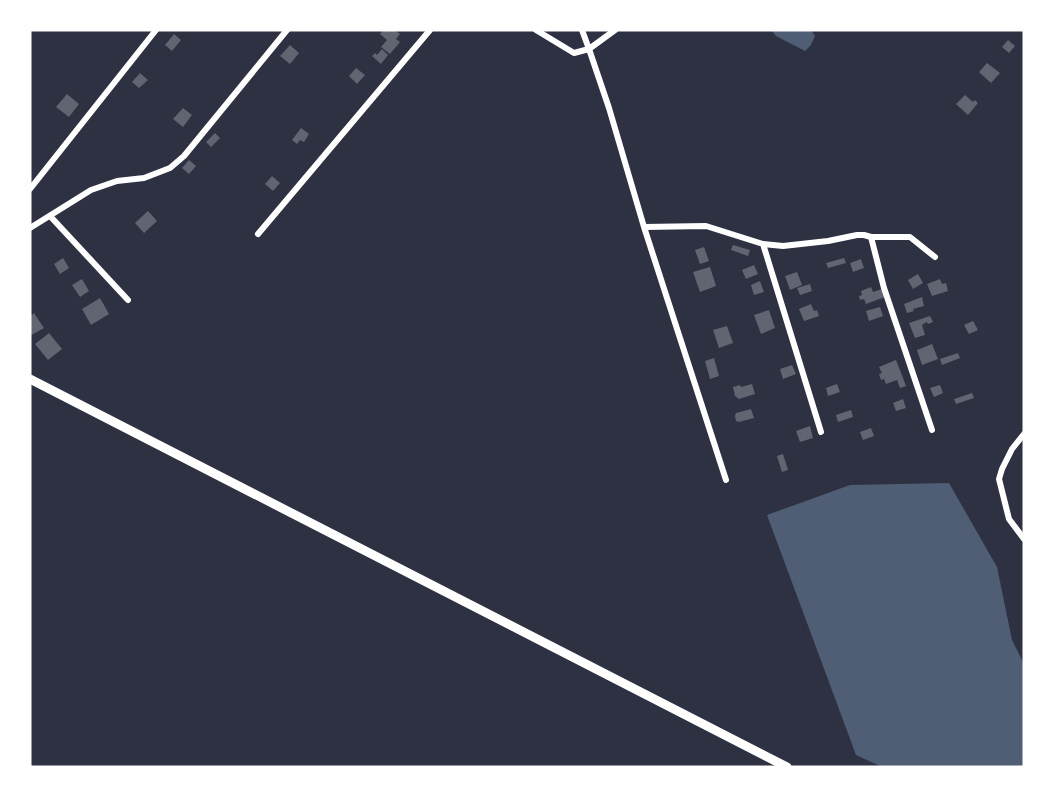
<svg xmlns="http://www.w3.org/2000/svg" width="1054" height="797" font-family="'Fira Sans Condensed',sans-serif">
<rect width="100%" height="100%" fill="#2d3142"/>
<!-- water -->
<path fill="#4f5d75" d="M771,30h40l4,6 -4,9 -6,6 -29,-15z
M949,483l48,84 15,73 12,24v103h-142l-26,-12 -89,-240 83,-30z"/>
<!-- building -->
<path fill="#626471" d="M383,30h12l5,4 -4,5 4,3 -10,12 -9,-7 6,-7 -7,-6z
M174,34l7,6 -9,11 -7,-6z
M1008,40l7,6 -6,7 -7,-6z
M290,45l9,8 -9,11 -10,-8z
M382,49l6,6 -7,9 -9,-8 3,-3 2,2z
M987,63l13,10 -9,10 -12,-11z
M356,68l9,7 -8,9 -8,-8z
M140,73l8,7 -9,8 -7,-6z
M67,94l12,10 -10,13 -13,-10z
M965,95l8,7 2,-2 3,3 -10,12 -12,-11z
M183,108l9,7 -9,12 -10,-8z
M301,128l8,6 -5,8 -4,-2 -3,4 -5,-4z
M215,133l5,5 -9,9 -5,-5z
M189,160l7,6 -7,8 -7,-6z
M272,176l8,7 -7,8 -8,-7z
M148,211l9,10 -13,12 -9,-10z
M733,245l17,5 -2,6 -17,-6z
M704,247l5,14 -9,3 -5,-14z
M63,258l6,10 -9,6 -6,-10z
M844,258l2,5 -18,5 -2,-5z
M861,259l3,9 -11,4 -3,-9z
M754,265l4,9 -12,5 -4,-9z
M710,267l6,19 -16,6 -7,-20z
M797,272l5,13 -12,5 -5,-14z
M918,274l5,9 -10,6 -5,-9z
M82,279l7,12 -9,6 -8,-12z
M940,279l2,5 4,-1 2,8 -16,5 -5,-12z
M760,281l4,11 -10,3 -3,-10z
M810,284l2,7 -12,4 -3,-7z
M871,287l2,5 9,-3 3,8 -19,7 -2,-5 -4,1 -1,-4 3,-1 -1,-4z
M922,297l2,9 -11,3 1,2 -7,2 -3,-9z
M100,298l9,16 -18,11 -9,-16z
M811,304l3,7 3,-1 2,6 -15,5 -5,-12z
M880,307l3,9 -14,5 -3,-10z
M769,310l6,18 -14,6 -7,-19z
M30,312l2,3 2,-2 10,15 -14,8z
M930,316l3,6 -5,2 -1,-2 -5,3 3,10 -10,3 -6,-15z
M973,321l5,9 -9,4 -5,-9z
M727,326l6,17 -14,5 -6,-18z
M49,333l13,16 -14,11 -13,-16z
M932,344l6,15 -16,6 -5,-15z
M958,353l2,5 -18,7 -2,-6z
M714,358l5,18 -9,3 -5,-18z
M896,360l10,26 -6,2 -3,-8 -11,4 -2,-5 -3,1 -2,-6 3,-1 -3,-6z
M792,365l4,9 -13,5 -3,-10z
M752,384l3,10 -16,5 -4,-3 -2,-9 7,-2 1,2z
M837,384l3,8 -12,4 -2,-8z
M940,385l3,8 -9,4 -4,-9z
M972,393l2,5 -18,6 -2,-5z
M903,399l3,9 -10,3 -3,-8z
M751,409l3,9 -15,4 -3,-1 -1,-5 1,-3z
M851,410l2,7 -15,5 -2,-7z
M810,426l3,12 -13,4 -4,-11z
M871,428l3,8 -11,4 -3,-8z
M783,454l5,16 -6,2 -5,-16z"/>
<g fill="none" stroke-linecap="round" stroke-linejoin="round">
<!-- minor -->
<path stroke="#fff" stroke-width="6" d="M536,30l38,23 15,-4 20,59 35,119 82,253
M582,30l7,19 26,-19
M30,189l126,-159
M50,216l78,84
M644,227l62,-1 57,18 20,2 45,-5 29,-6h7l7,2h39l25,20
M30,228l61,-38 26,-9 27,-3 26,-10 14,-12 103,-126
M258,234l172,-204
M871,237l13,51 48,142
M763,244l58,188
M1024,434l-12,15 -10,20 -3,10 10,40 15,20"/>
<!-- trunk -->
<path stroke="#fff" stroke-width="9" d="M30,379l757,388"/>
</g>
<!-- border -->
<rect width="1054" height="797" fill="none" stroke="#ffffff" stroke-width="63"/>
</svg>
